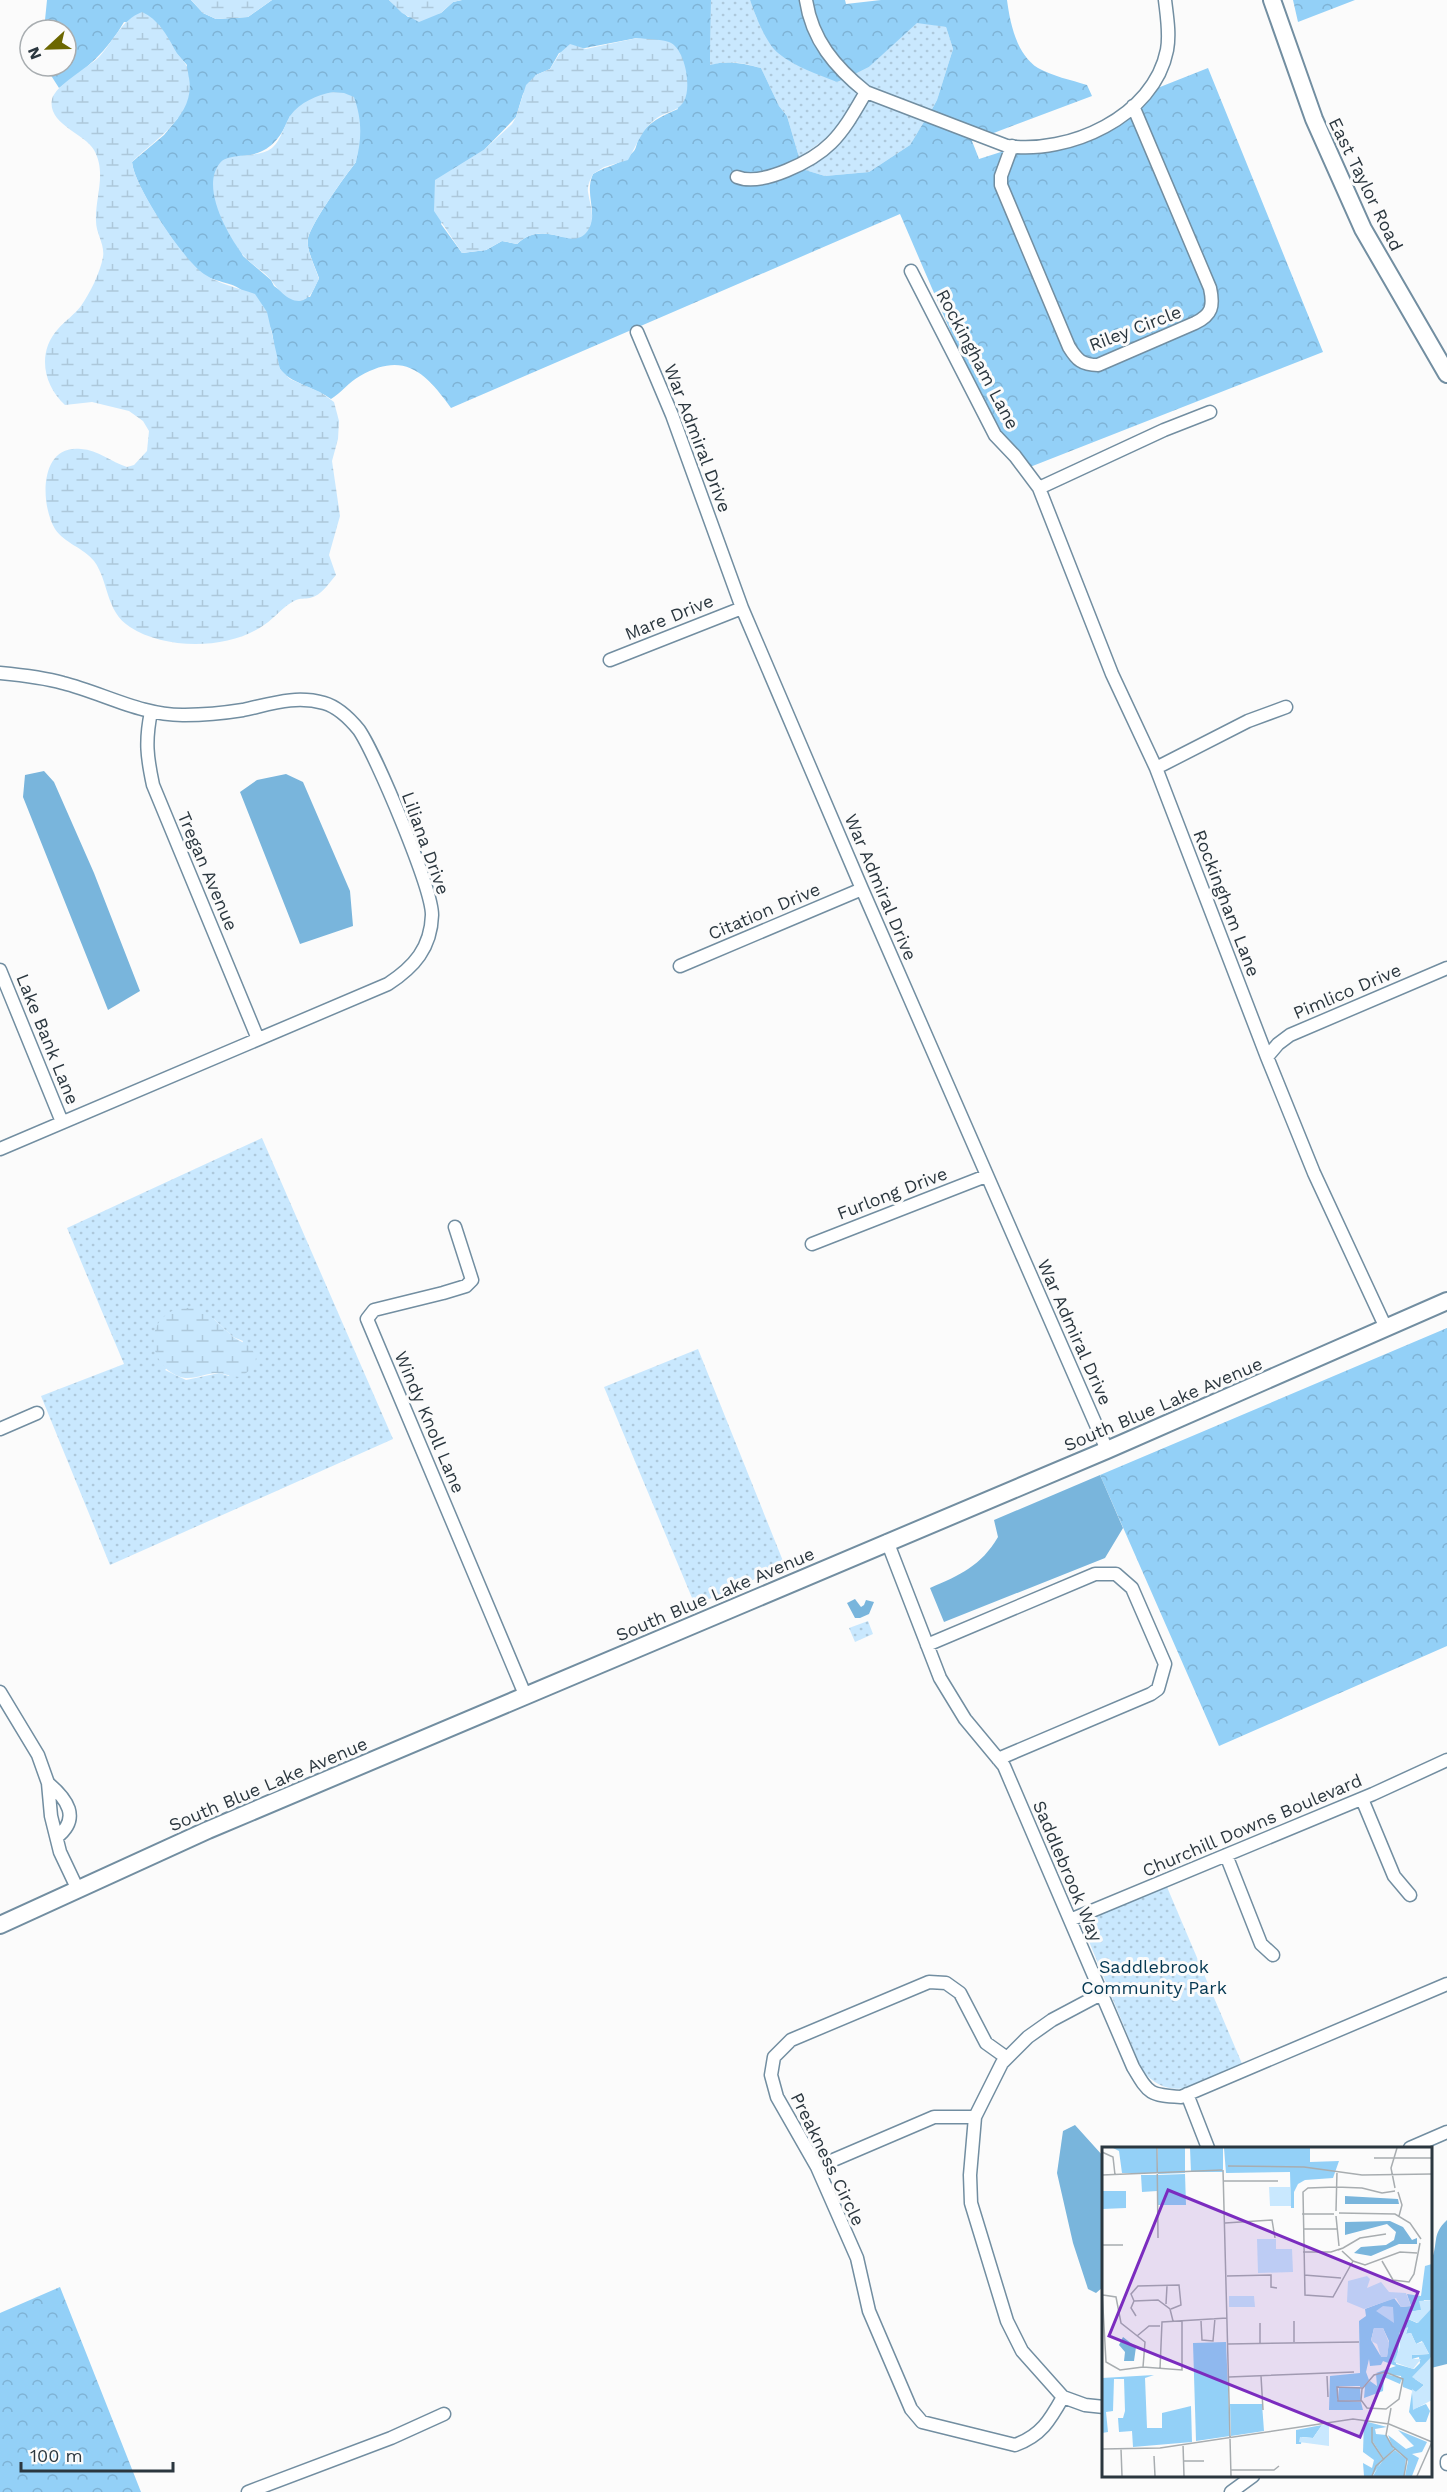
<svg xmlns="http://www.w3.org/2000/svg" width="1447" height="2492" font-family="'Work Sans',sans-serif">
<defs>
<pattern id="grass-dots" width="8" height="8" patternUnits="userSpaceOnUse" patternTransform="scale(1.5)"><rect width="8" height="8" fill="#c9e8fe"/><path d="M2 2h.1M6 6h.1" fill="none" stroke="#adc8db" stroke-width="1.8" stroke-linecap="round"/></pattern>
<pattern id="forest-crowns" width="20" height="18" patternUnits="userSpaceOnUse" patternTransform="scale(1.5)"><rect width="20" height="18" fill="#93d0f7"/><path d="M2 6a3 3 0 1 1 6 0M12 15a3 3 0 1 1 6 0" fill="none" stroke="#7fb3d5"/></pattern>
<pattern id="wetland-marsh" width="20" height="14" patternUnits="userSpaceOnUse" patternTransform="scale(1.5)"><rect width="20" height="14" fill="#c9e8fe"/><path d="M1 5h8M5 5V1M11 12h8M15 12V8" fill="none" stroke="#adc8db"/></pattern>
</defs>
<rect width="100%" height="100%" fill="#fbfbfb"/>
<!-- grass -->
<path fill="url(#grass-dots)" fill-rule="evenodd" d="M711,0h39l7,19 80,63 5,-2 17,13c-19,33 -28,44 -60,64l-12,-41 -8,-10 -18,-38c-18,-5 -33,-9 -51,-2z
M917,22l29,5 7,22 -16,51 -6,11 -62,-24 -16,-12 16,-8z
M868,98l57,22 -15,25 -41,27 -44,4 -23,-7z
M262,1138l131,301 -283,126 -69,-169 83,-32 -57,-136zM214,1319l19,18 10,4 -14,35 -10,-3 -33,7 -21,-10z
M698,1349l87,217 -90,39 -91,-218z
M868,1621l5,13 -18,8 -6,-14z
M1167,1887l76,179c-35,14 -71,41 -101,4l-59,-143 9,-9z"/>
<!-- forest -->
<path fill="url(#forest-crowns)" fill-rule="evenodd" d="M47,0h144l12,13 13,6 32,-2 24,-17h117l19,17 33,-4 12,-11 9,-2h249l-1,65c18,-5 32,-2 51,3l18,38 8,10 12,41c-19,13 -42,22 -64,13l-5,10 19,6 15,-2 38,-15 23,7 44,-4 41,-27 15,-25 50,19 -3,2 7,18 25,-8 -8,23 68,175c9,15 15,21 33,21l100,-42c22,-11 24,-20 18,-42l-75,-179 15,-18 53,-21 115,284 -293,115 -30,-36 -38,-73 -62,-144 -449,194c-26,-36 -47,-57 -91,-32 -11,6 -19,17 -29,23 -13,-10 -43,-17 -51,-30 -7,-11 -5,-28 -9,-40 -3,-7 -24,-36 -31,-40 -7,-6 -28,-8 -38,-15 -20,-16 -68,-87 -70,-112l32,-27 14,-17 9,-53 -11,-12 -17,-28 -35,-3c-16,28 -38,48 -65,66l-14,-22h21v-36h-22zM637,38l41,71c-16,7 -30,13 -39,28 -2,4 -2,10 -5,14 -11,13 -28,15 -41,23 -7,16 0,28 -1,45l-29,18c-19,-5 -32,-6 -46,7l-15,-3 -16,9 -24,3 -21,-29 44,-75 31,-32 7,-23 13,-19 14,-6 9,-16zM290,116l66,46c-11,14 -44,60 -48,76 -2,12 7,28 11,40l-9,19 -29,-6 -7,-5 -3,-6 -28,-24 -7,-15 9,-85c26,-4 35,-17 45,-40z
M750,0h50c5,35 19,54 42,80l-5,2c-20,-8 -42,-15 -59,-29 -12,-10 -23,-38 -28,-53z
M812,0h33l1,4 35,-4h126c3,22 9,54 31,68 14,8 33,12 49,17l5,11 -101,38 -60,-23 6,-11 16,-51 -7,-22 -29,-4 -48,44 -16,8 -29,-34z
M1293,0h62l-57,22z
M1130,115l74,175 3,11 -3,12 -107,47c-13,0 -16,-6 -22,-16l-68,-161v-7l9,-24c41,5 78,-19 114,-37z
M1447,1328v318l-228,100 -119,-271z
M60,2287l81,205h-141v-179z"/>
<!-- wetland -->
<path fill="url(#wetland-marsh)" d="M191,0h81l-24,17 -32,2 -13,-6z
M389,0h73l-9,2 -12,11 -22,9 -17,-9z
M142,12c16,7 25,23 33,38 3,6 8,9 11,15 2,3 2,9 3,13 7,38 -34,61 -57,84 2,24 52,99 72,112 15,10 34,14 51,20l12,18 13,57 10,10 30,13 14,10 5,19 -1,18 -6,22 8,55 -11,39 7,20c-8,9 -14,20 -26,23 -5,1 -10,0 -14,2 -13,6 -20,17 -32,25 -35,25 -99,25 -134,2 -25,-16 -21,-46 -36,-66 -10,-13 -30,-18 -39,-32 -15,-25 -16,-85 26,-80 17,1 30,13 46,18l7,-2 13,-14 2,-20 -6,-10 -14,-10 -37,-9 -27,3c-22,-20 -28,-53 -7,-76 7,-8 16,-14 23,-23 9,-13 19,-33 22,-49 2,-13 -7,-23 -7,-36 -1,-24 11,-48 -2,-71 -10,-17 -47,-26 -42,-51 4,-14 35,-31 47,-42 15,-16 22,-37 43,-45z
M637,38c10,1 23,1 32,4 16,6 23,45 15,59 -6,11 -17,10 -27,17 -15,10 -20,27 -29,42l-24,7 -11,7c-3,6 -6,12 -5,18 2,14 9,28 -2,41 -17,18 -41,-15 -69,11l-15,-3 -16,9 -24,3 -28,-42 1,-31 50,-31 27,-25 4,-7 10,-32 10,-10 14,-6 10,-16 10,-9 16,5z
M333,92l11,1 10,4c8,23 8,41 2,65 -11,14 -44,60 -48,76 -2,13 7,28 11,41 -5,9 -8,21 -20,22 -12,0 -22,-13 -28,-21 -8,-10 -20,-15 -28,-25 -15,-20 -43,-68 -23,-92 8,-11 38,-4 52,-15 10,-9 11,-21 18,-32 10,-14 27,-21 43,-24z
M195,1307l19,12 19,18 18,10 5,10 -1,9 -14,11c-8,0 -15,-3 -23,-4 -14,0 -27,9 -40,3 -27,-11 -35,-50 -6,-65 7,-3 16,-3 23,-4z"/>
<!-- water -->
<path fill="#79b5dc" d="M44,771l10,11 40,91 46,118 -32,19 -85,-213 2,-22z
M286,774l17,8 47,109 3,35 -53,18 -60,-152 17,-12z
M1100,1475l23,53 -18,30 -161,64 -14,-34c30,-13 51,-22 68,-51l-4,-17z
M855,1599l6,8 3,-2 2,-5 8,2 -5,12 -9,4h-5l-8,-15z
M1075,2125l28,31v131l-7,6 -8,-4 -15,-46 -16,-70 6,-42z
M1447,2220v144l-16,4v-107c8,-18 0,-26 16,-41z"/>
<g fill="none" stroke-linecap="round" stroke-linejoin="round">
<defs>
<path id="minor" d="M806,0c6,40 29,67 60,92l141,54c61,9 147,-29 160,-96 3,-16 0,-33 -2,-50
M1012,146l-11,30v9l68,162c8,13 13,18 29,18l97,-42c17,-8 19,-17 15,-35l-77,-182
M737,177c25,10 76,-16 94,-34 15,-15 25,-34 35,-51
M911,271l84,164 20,21 24,32 73,186 44,94 111,289 47,116 72,155
M637,332l35,83 70,193 120,281 245,561
M1039,488l125,-58 46,-18
M610,660l132,-52
M0,673c21,2 42,4 63,10 40,10 79,33 122,32 19,0 39,-2 58,-5 28,-6 52,-15 81,-7 14,4 26,16 35,27 17,25 73,158 73,185 -1,33 -18,52 -44,69l-388,165
M151,712c-6,29 -4,45 2,73l105,254
M1156,768l92,-47 38,-14
M680,966l182,-77
M0,970l62,152
M1267,1057l11,-13 12,-9 157,-67
M455,1227l17,53 -6,6 -23,7 -69,17 -7,9 159,378
M812,1244l174,-68
M0,1429l37,-16
M887,1541l53,137 25,41 39,47 129,301c16,27 16,28 48,30l266,-113
M927,1645l168,-71h21l16,14 33,76 -7,25 -7,5 -153,65
M0,1692l38,63 10,28 3,33 9,36 18,38
M48,1783c19,16 33,35 9,54
M1362,1799l32,77 16,19
M1226,1855l35,89 12,11
M1070,1920l303,-126 74,-34
M1101,1994l-49,26 -24,17 -26,26 -27,54 -5,58 1,28 36,118 15,30 41,46 22,8 19,2
M1007,2058l-21,-15 -26,-50 -14,-10 -17,-1 -138,58 -17,17 -3,18 6,22 40,70 40,91 12,53 42,98 11,13 93,23c26,-9 35,-25 48,-48
M1187,2094l21,54
M1410,2148l37,-16
M817,2167l117,-50h41
M1447,2461v3
M248,2492l143,-54 53,-24
M1231,2492l22,-16"/>
<path id="major" d="M1272,0l42,119 49,110 84,145
M0,1925l208,-95 899,-380 340,-149"/>
</defs>
<!-- minor casing -->
<use href="#minor" stroke="#728ea1" stroke-width="15"/>
<!-- major casing -->
<use href="#major" stroke="#728ea1" stroke-width="20"/>
<!-- minor -->
<use href="#minor" stroke="#fff" stroke-width="12"/>
<!-- major -->
<use href="#major" stroke="#fff" stroke-width="16"/>
</g>
<g text-anchor="middle" dominant-baseline="central" stroke-width="6" stroke-linejoin="round" paint-order="stroke">
<!-- street labels -->
<g font-size="18" fill="#2b373f" stroke="#fbfbfb">
<text transform="translate(1366 184) rotate(64)">East Taylor Road</text>
<text transform="translate(1135 328) rotate(-21)">Riley Circle</text>
<text transform="translate(978 359) rotate(62)">Rockingham Lane</text>
<text transform="translate(698 438) rotate(69)">War Admiral Drive</text>
<text transform="translate(669 617) rotate(-22)">Mare Drive</text>
<text transform="translate(426 843) rotate(70)">Liliana Drive</text>
<text transform="translate(208 871) rotate(67)">Tregan Avenue</text>
<text transform="translate(881 887) rotate(67)">War Admiral Drive</text>
<text transform="translate(1227 903) rotate(69)">Rockingham Lane</text>
<text transform="translate(764 911) rotate(-23)">Citation Drive</text>
<text transform="translate(1347 991) rotate(-23)">Pimlico Drive</text>
<text transform="translate(48 1039) rotate(68)">Lake Bank Lane</text>
<text transform="translate(892 1193) rotate(-21)">Furlong Drive</text>
<text transform="translate(1075 1332) rotate(66)">War Admiral Drive</text>
<text transform="translate(1163 1404) rotate(-23)">South Blue Lake Avenue</text>
<text transform="translate(430 1422) rotate(67)">Windy Knoll Lane</text>
<text transform="translate(715 1594) rotate(-23)">South Blue Lake Avenue</text>
<text transform="translate(268 1784) rotate(-23)">South Blue Lake Avenue</text>
<text transform="translate(1252 1825) rotate(-23)">Churchill Downs Boulevard</text>
<text transform="translate(1068 1871) rotate(67)">Saddlebrook Way</text>
<text transform="translate(828 2159) rotate(64)">Preakness Circle</text>
</g>
<!-- park labels -->
<g font-size="18" fill="#043852" stroke="#fbfbfb">
<text x="1154" y="1966">Saddlebrook<tspan x="1154" dy="21">Community Park</tspan></text>
</g>
</g>
<!-- overview -->
<g transform="translate(1102 2147)">
<rect width="330" height="330" fill="#fbfbfb"/>
<path d="M167,40h21l1,19h-21zM155,92h19v10h16l1,23 -35,1zM127,149h25l1,11h-26z" fill="#c9e8fe"/>
<path d="M11,1h44v25h-35l-3,-22zM56,1h27v25l-27,1zM88,1h33v24h-32zM122,1h86v14l29,-1 -6,17 -28,2 -7,4 -4,8v16h-3l-1,-36 -64,1zM83,27l1,31h-28v-30zM39,28h16v16l-15,1zM0,44h24v17l-24,1zM330,117v36h-8l-3,10 -12,2 -1,7 9,4 15,-16v49l-17,23 9,6 -8,7 -13,-5 -2,-11 -25,-3 20,-7 -13,-5 -2,4 -11,1 -1,-7 -3,13 3,8 -6,7h-26v13l24,2 2,8h-34l1,-34 30,-3 -1,-52 7,-5 -1,-7 29,-11 7,9 10,-1 -4,-12 14,2 4,-30zM306,180l-2,7 5,-1 5,11 6,-3 7,13 -17,1v4l7,-2 1,6 -6,6 -18,-5 5,-32zM272,181h9l6,13 -2,16 -7,-2 -9,-15zM124,195l4,94 -34,5 -3,-98zM279,226l21,5 -2,6 -16,-7 -1,14 -19,7 1,-12 5,-5 7,5 -1,-12zM52,228l-9,3 2,50h15v-15l29,-7 1,36 -59,5 -1,-16 -13,1 -1,-14h5l2,-7 -1,-32h-10l-1,32 -7,1 2,20 -6,1v-55zM237,239h21l1,15 -23,-1zM310,245l4,16 10,-4 4,7 -4,11h-10l-7,-10zM128,257h32l2,27 -33,5zM262,274l23,6 -12,2 1,5 10,1 8,14 -10,10 -13,-20 12,21 -11,16h-8l-1,-13 9,5 2,-8 -11,-8zM220,278l-9,13 -11,-1 -1,7h-5v-14zM296,283l29,12 -5,10 -10,2 7,4 -7,18h-7l3,-15 -16,-15 -4,-11 18,14 8,-3zM293,303l11,9 -2,17h-31l8,-14z" fill="#93d0f7" fill-rule="evenodd"/>
<path d="M265,129l3,3 -3,9 14,-6 8,10 17,1 5,13 -10,1 -5,-9 -32,11 -17,-7 1,-21zM330,153l-1,9 -13,14 -10,-4 1,-7 12,-2 -2,-9zM281,159l10,1 1,16 -18,-12zM306,180l-2,7 5,-1 5,11 7,-2 6,12 -17,1v4h9l-8,10 -19,-7 6,-15 -1,-14zM272,181h9l6,15 -2,14h-6l-4,-13 -6,-3zM330,209v44l-19,10 -1,-21 4,3 8,-7 -12,-8zM227,277v22l-30,-4 1,-5 13,1 9,-13z" fill="#c9e8fe"/>
<path d="M243,49l53,3 1,5h-54zM288,74l13,6 9,13 5,-2v6h-18l-28,12 -17,-3 7,-6 25,-2 8,-5 2,-8 -9,-8 -42,11v-13zM21,190l13,10 -2,14h-10l1,-9 -6,-7z" fill="#79b5dc"/>
<path fill="none" stroke="#a8adb0" stroke-width="1.5" d="M55,1l1,90M0,5l11,5 2,18M272,11h58M126,19l76,1 58,8 70,-1M121,23l8,306M0,28l120,-5M122,34h54h-3M293,41l-4,-20 6,-20M296,45l4,13 -3,11M234,64l1,-40M237,66l56,1 15,9 11,16M200,67h32M234,69l3,30M123,76l47,-3 3,18M201,82h34M0,98h21M241,101l17,-10 26,-4M240,104l11,10 12,4 35,-13 17,1M201,105h28l12,-4 -5,2M251,114l-20,36 -28,-2 -2,-103 5,-4 28,-1 26,1 20,5 13,-2M280,114l11,19 16,2 5,-8 6,-31M202,128l37,3M125,129l44,-1v12l6,1M0,143l4,72 14,8 23,-3M1,148l13,2 5,26 24,19 -2,25M32,154l-3,-7 7,-8 41,-1 2,20 -10,4M64,157l1,-18M34,169l-5,-8 3,-7 24,-1 12,9 3,12M99,174l1,19 11,1 2,-23M192,174v21M35,189l12,-10h11M158,196v-20M126,197l131,-2M41,220l39,3v-49M58,222l2,-47 65,-4M283,225l18,7 -4,20 -13,10 -19,-1 -6,-8 1,-11 12,-14zM159,229l2,34M225,229l1,21M127,230l125,-5M260,254h-24l-1,-14 26,1M289,261l-5,27 6,11 15,13 -3,17M270,280v15l12,18M81,297l1,32M0,302l58,-1 193,-29 36,5 43,18M19,302l1,27M52,309l1,20M82,314h20M129,323h43l5,-4M270,329l4,-10 19,-17M315,329l15,-34"/>
<path fill="#7b2cbf" fill-opacity="0.15" stroke="#7b2cbf" stroke-width="3" d="M66,43l250,102 -58,145 -251,-101z"/>
<rect width="330" height="330" fill="none" stroke="#2b373f" stroke-width="3"/>
</g>
<!-- north arrow -->
<g transform="translate(48 48) rotate(248)"><circle r="28" fill="#fbfbfb" stroke="#a8adb0" stroke-width="1.5"/>
<path d="M0-4.5L10 22L0 15L-10 22Z" fill="#6c6700"/>
<text y="-9" font-size="16" font-weight="bold" text-anchor="middle" fill="#2b373f">N</text>
</g>
<!-- scale -->
<path d="M21 2462v9h152v-9" fill="none" stroke="#2b373f" stroke-width="3"/>
<text x="30" y="2462" font-size="18" fill="#2b373f" stroke="#fbfbfb" stroke-width="4.5" paint-order="stroke">100 m</text>
</svg>
